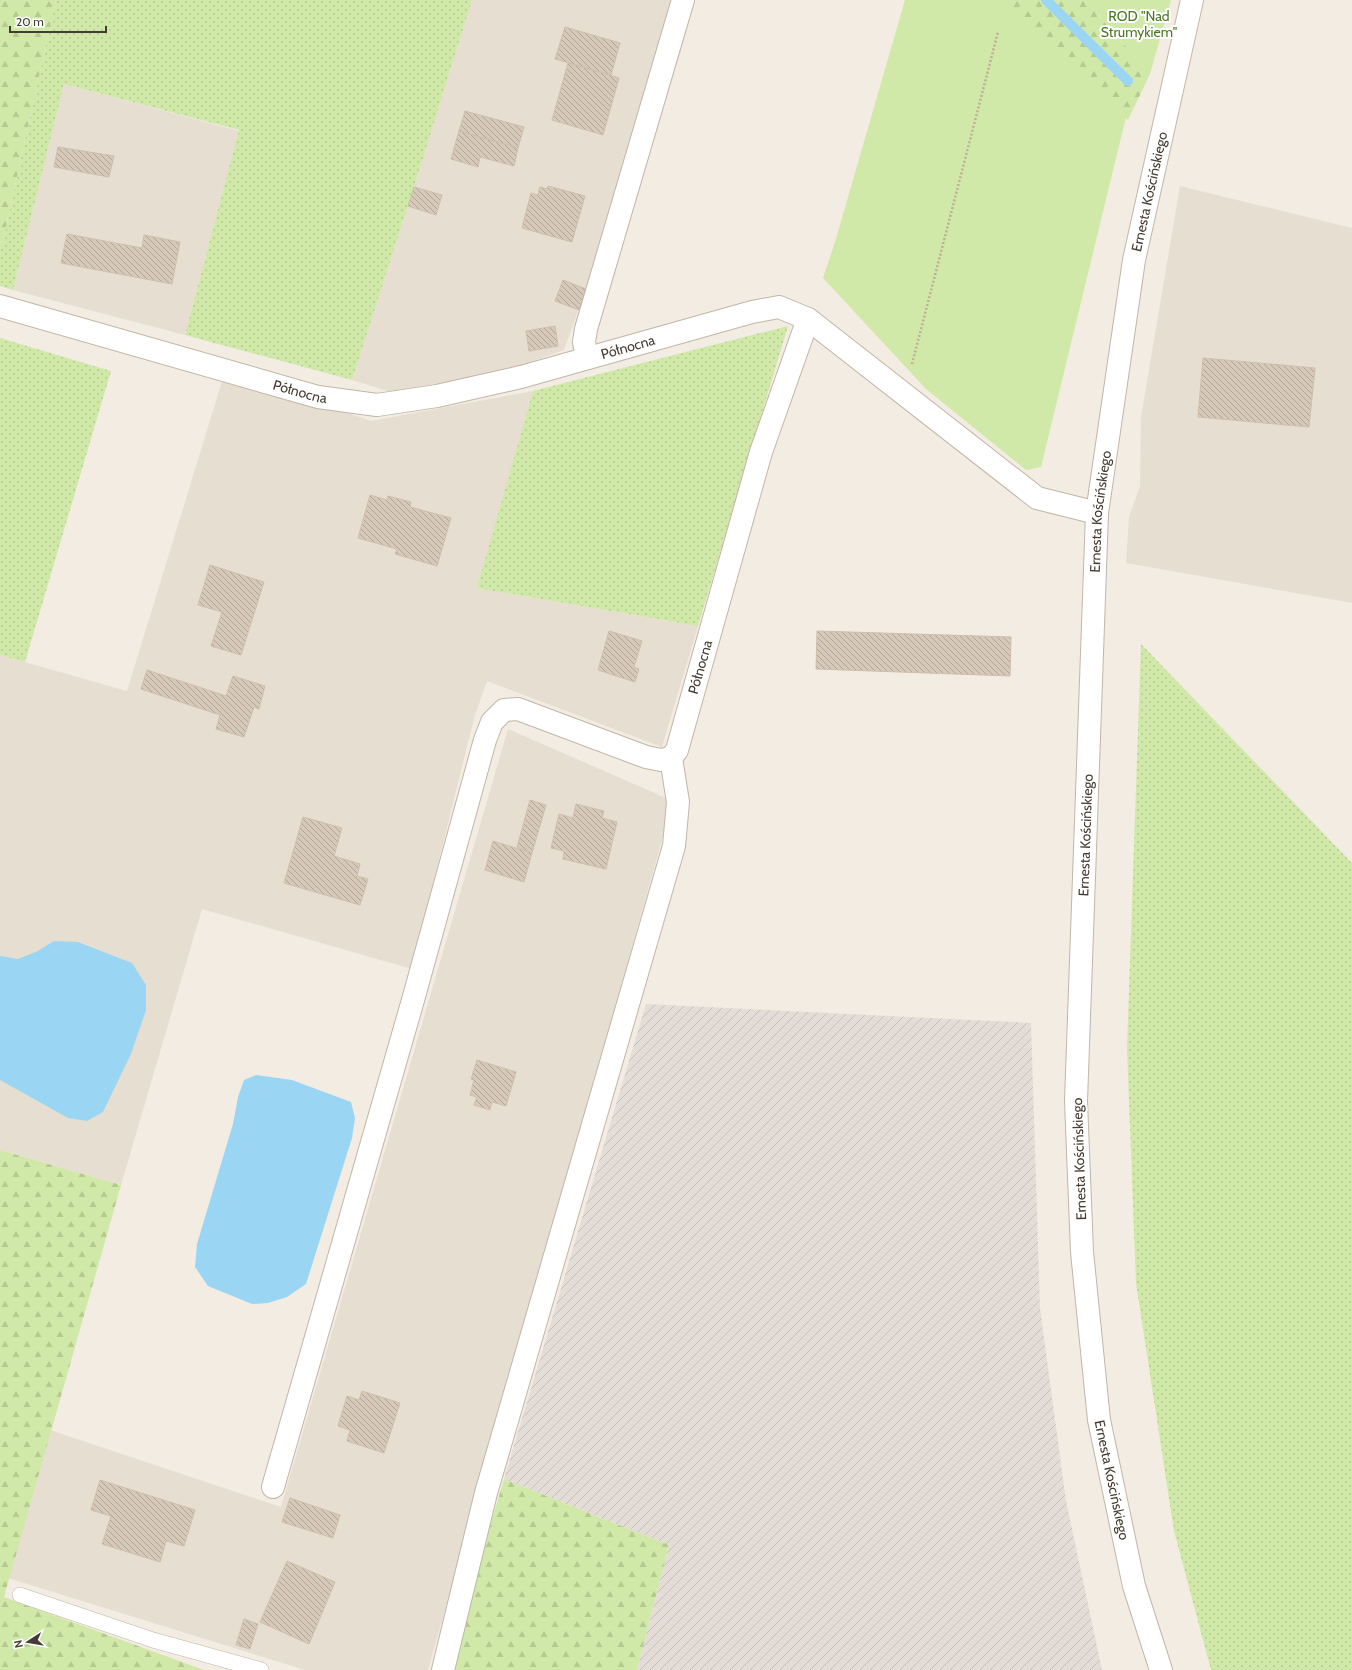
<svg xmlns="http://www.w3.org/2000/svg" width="1352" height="1670" font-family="Cabin,sans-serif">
<defs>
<pattern id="industrial-furrows" width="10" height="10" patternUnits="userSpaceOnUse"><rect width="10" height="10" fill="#e4ddd7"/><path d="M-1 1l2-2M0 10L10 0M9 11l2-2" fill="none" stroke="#c5bfb9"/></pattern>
<pattern id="grass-dots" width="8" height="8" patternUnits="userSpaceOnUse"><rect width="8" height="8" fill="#d1e9a8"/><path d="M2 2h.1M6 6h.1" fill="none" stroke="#b5c991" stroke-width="1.8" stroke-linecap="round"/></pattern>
<pattern id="forest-firs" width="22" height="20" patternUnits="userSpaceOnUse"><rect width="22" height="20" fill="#d1e9a8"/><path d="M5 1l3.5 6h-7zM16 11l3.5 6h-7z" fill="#b5c991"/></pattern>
<pattern id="building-back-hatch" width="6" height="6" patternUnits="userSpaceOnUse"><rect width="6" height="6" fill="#d7c9ba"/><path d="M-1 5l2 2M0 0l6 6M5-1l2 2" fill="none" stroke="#b0a498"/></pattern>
</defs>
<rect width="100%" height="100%" fill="#f2ece2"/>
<!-- residential -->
<path fill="#e6ded0" d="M472,0h206l-84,266 -30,84 -65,23 -108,19 -39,-12 62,-193z
M64,84l175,47 -54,204 -172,-45z
M1180,186l172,42v375l-226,-40 3,-46 11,-31 1,-69z
M223,378l122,34 26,9 162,-30 -55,197 220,38 -36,121 -175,-66 -13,37 -62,251 -210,-60 -81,276 -121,-35v-495l127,36z
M508,729l165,72 -245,869h-123l-297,-92 42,-148 231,77z"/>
<!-- industrial -->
<path fill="url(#industrial-furrows)" d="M646,1004l385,19 9,285 26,193 36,169h-465l32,-125 -165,-66z"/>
<!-- grass -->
<path fill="url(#grass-dots)" d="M56,0h416l-58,187 -62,193 -167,-45 54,-205 -175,-46 -51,206 -13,-4v-32z
M788,326l-90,300 -221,-38 56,-197z
M0,338l111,33 -86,291 -25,-7z
M1141,644l211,219v807h-141l-37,-139 -38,-248 -9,-235z"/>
<!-- forest -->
<path fill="url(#forest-firs)" d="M0,0h56l-56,254z
M993,0h92l65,74 -22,46z
M0,1150l121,35 -117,412 200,73h-204z
M504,1479l165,66 -32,125h-189z"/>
<!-- garden -->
<path fill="#d1e9a8" d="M905,0h88l133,117 -85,350 -15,3 -100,-81 -103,-111 12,-36z
M1085,0h86l-21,74z"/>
<!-- water -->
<path fill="#9ad6f4" d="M54,941l24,1 54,21 14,22v25l-15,44 -28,58 -16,9 -19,-3 -68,-38v-124l18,3 20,-8z
M256,1075l36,5 59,22 4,16 -3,20 -46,146 -19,13 -19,6 -16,1 -44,-18 -13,-19 2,-23 36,-120 5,-27 6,-17z"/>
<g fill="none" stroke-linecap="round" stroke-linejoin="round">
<!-- stream -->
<path stroke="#9ad6f4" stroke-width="10" d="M1046,0l82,81"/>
</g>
<!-- building -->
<path fill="url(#building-back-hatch)" stroke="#cfbeaa" d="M565,27l55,16 -9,32 -56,-16z
M568,63l51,15 -16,57 -51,-15z
M465,111l59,16 -6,21 -59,-17z
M459,131l59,17 -4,18 -34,-9 -2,10 -27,-8z
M58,147l56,9 -5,21 -55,-10z
M548,186l37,10 -13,46 -50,-14 9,-35 7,2 2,-8 7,2z
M414,187l28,8 -6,20 -28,-9z
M67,234l75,14 2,-13 36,7 -8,42 -111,-21z
M563,280l23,9 -7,21 -24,-9z
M555,326l3,20 -29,5 -3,-20z
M1203,358l112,10 -6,59 -111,-10z
M370,495l17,5 1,-4 23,6 -1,5 41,11 -14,48 -42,-12 2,-5 -39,-11z
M210,565l54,17 -23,73 -30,-9 11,-34 -24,-7z
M609,631l33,10 -8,26 5,2 -4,13 -37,-12z
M817,631l194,6 -1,39 -194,-7z
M147,670l79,26 7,-20 32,10 -6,23 -5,-2 -10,30 -28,-8 4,-14 -79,-26z
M530,800l16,5 -14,48 -15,-6z
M576,804l28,7 -2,7 15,4 -11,47 -43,-10 1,-8 -13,-3 8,-34 14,4z
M303,817l39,11 -8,28 26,8 -3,12 11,3 -8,26 -76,-22z
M493,841l39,12 -8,29 -39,-12z
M477,1060l39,12 -10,34 -14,-4 -2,8 -16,-5 3,-8 -7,-2 4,-15 -3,-1z
M362,1391l38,12 -16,50 -37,-12 3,-11 -12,-4 9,-30 12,4z
M100,1480l95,30 -11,36 -18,-5 -6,21 -58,-18 9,-28 -20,-6z
M290,1498l50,17 -7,23 -51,-16z
M287,1561l48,21 -26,62 -49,-22z
M244,1619l14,5 -8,25 -14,-4z"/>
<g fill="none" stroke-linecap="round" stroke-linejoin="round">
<defs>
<path id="lane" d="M20,1595l133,45 108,30"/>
<g id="street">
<path id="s1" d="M0,306l318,91 59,8 60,-9 84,-19 231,-65 27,-5 29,12 -47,133 -84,298 -6,8"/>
<path d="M808,319l229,179 60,15"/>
<path d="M587,358l-3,-16 2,-13 97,-329"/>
<path d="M273,1487l140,-487 72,-260 7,-18 12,-12 14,-1 128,48 15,3 10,-2"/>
<path d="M443,1670l43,-177 188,-647 4,-44 -7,-44"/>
<path id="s2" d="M1161,1670l-27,-84 -35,-166 -17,-168 -6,-151 21,-588 37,-253 58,-260"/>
</g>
</defs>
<!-- lane casing -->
<use href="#lane" stroke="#c1b6a7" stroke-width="16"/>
<!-- street casing -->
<use href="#street" stroke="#c1b6a7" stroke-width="24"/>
<!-- path -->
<path stroke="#c0ae95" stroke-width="2.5" stroke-dasharray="2 2" stroke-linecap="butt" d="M912,364l86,-332"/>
<!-- lane -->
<use href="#lane" stroke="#fff" stroke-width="15"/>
<!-- street -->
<use href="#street" stroke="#fff" stroke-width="22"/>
</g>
<g text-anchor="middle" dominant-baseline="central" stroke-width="4" stroke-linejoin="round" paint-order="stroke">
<!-- park labels -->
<g font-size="14" fill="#4a7823" stroke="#fff">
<text x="1139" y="16">ROD "Nad<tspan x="1139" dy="16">Strumykiem"</tspan></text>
</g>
<!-- street labels -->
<g font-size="14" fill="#443c32" stroke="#fff">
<text stroke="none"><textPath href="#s2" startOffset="1492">Ernesta Kościńskiego</textPath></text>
<text stroke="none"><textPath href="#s1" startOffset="648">Północna</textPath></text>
<text stroke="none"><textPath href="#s1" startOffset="312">Północna</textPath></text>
<text stroke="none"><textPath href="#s2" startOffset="1168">Ernesta Kościńskiego</textPath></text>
<text transform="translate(700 667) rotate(-74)">Północna</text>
<text stroke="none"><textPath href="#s2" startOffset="844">Ernesta Kościńskiego</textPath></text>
<text transform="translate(1079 1159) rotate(-92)">Ernesta Kościńskiego</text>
<text transform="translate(1112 1480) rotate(78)">Ernesta Kościńskiego</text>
</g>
</g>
<!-- north arrow -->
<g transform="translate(28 1642) rotate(258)" stroke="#ffffff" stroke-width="3" paint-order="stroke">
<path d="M0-3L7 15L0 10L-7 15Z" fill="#443c32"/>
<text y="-6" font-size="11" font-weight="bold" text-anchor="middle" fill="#443c32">N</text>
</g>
<!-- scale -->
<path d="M10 26v6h96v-6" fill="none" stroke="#443c32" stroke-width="2"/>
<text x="16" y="26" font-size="12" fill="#443c32" stroke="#ffffff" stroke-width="3" paint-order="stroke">20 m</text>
</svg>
